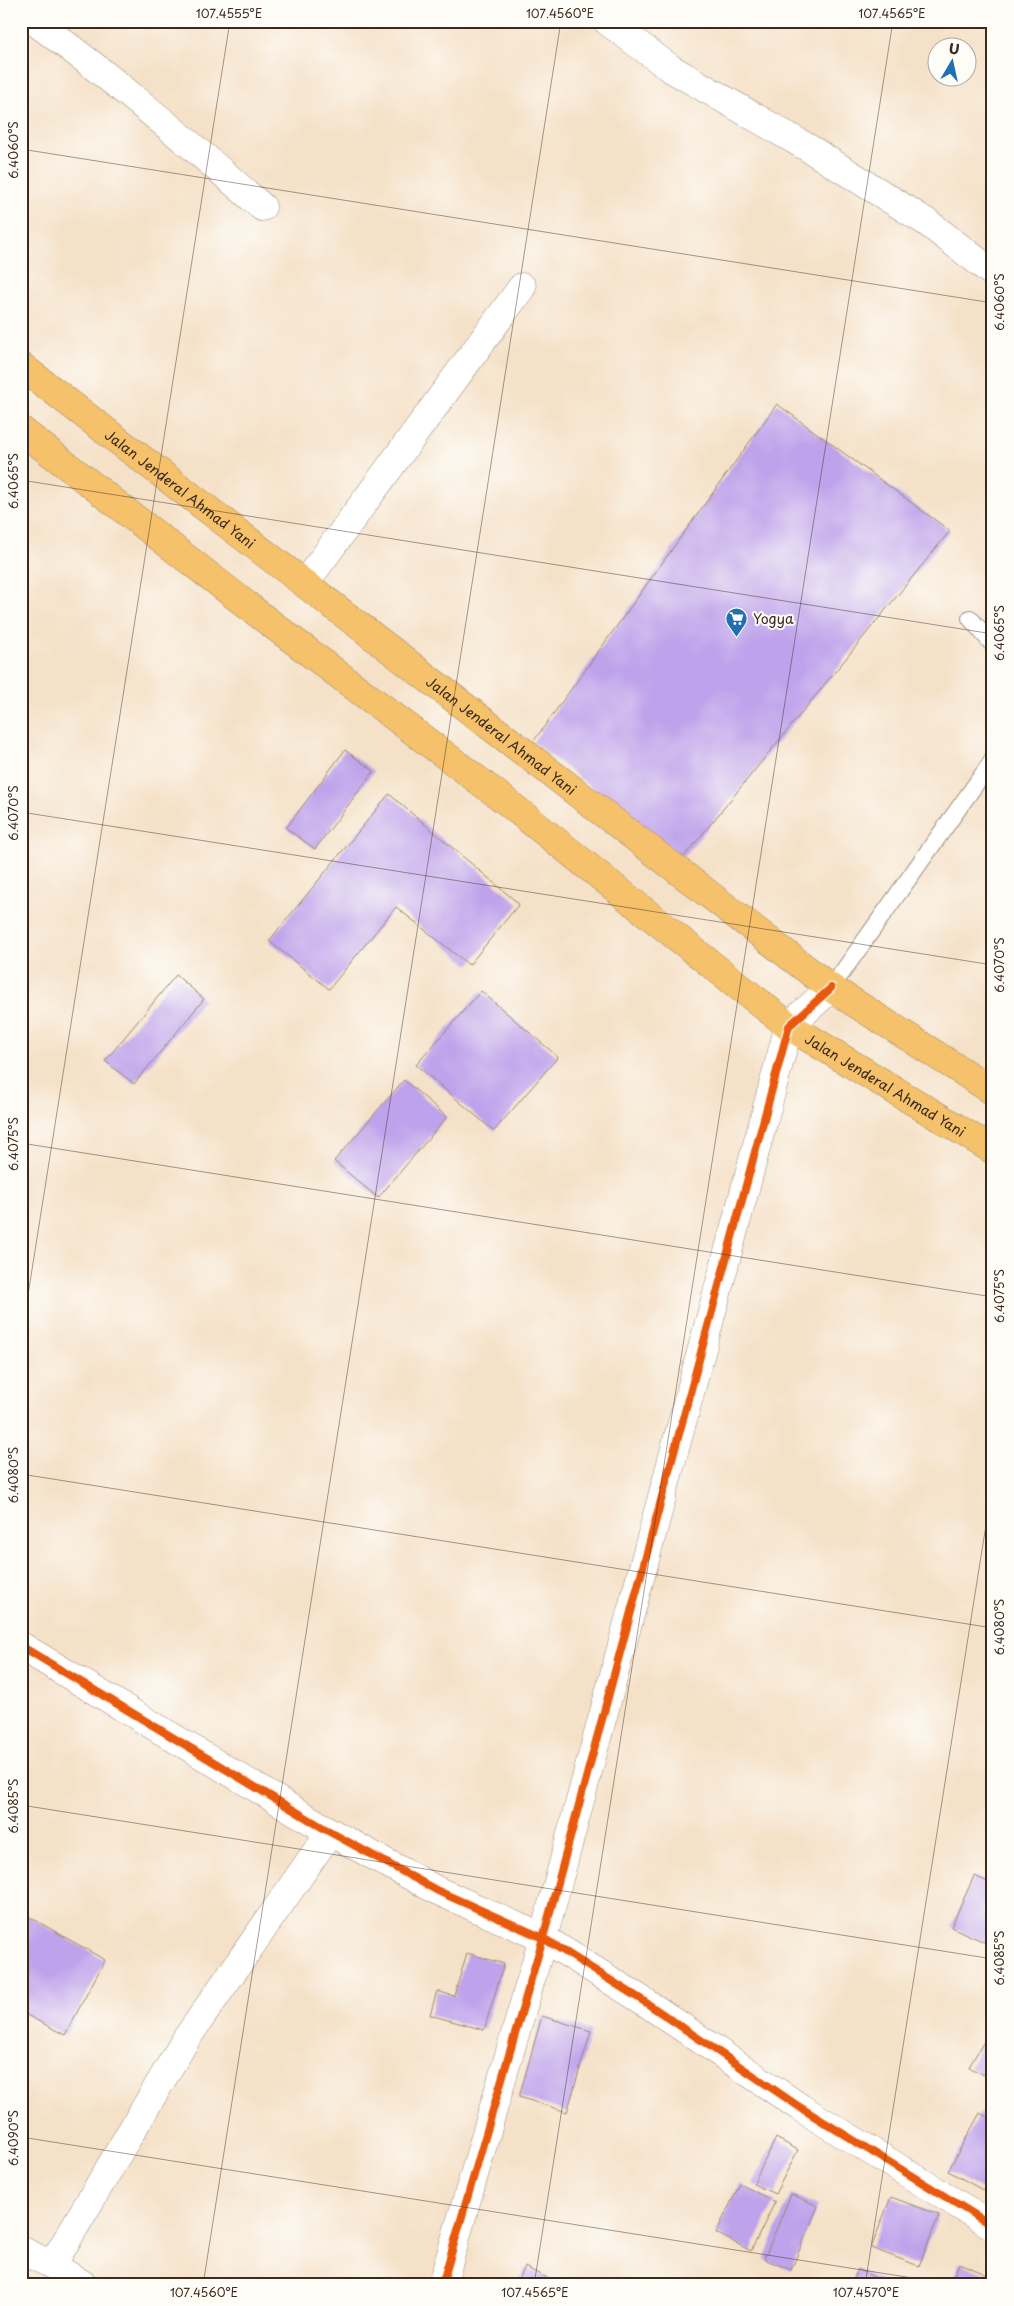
<svg xmlns="http://www.w3.org/2000/svg" width="1014" height="2306" font-family="'Playpen Sans',sans-serif">
<rect width="100%" height="100%" fill="#fdfcf7"/>
<filter id="ink" filterUnits="userSpaceOnUse"><feTurbulence type="fractalNoise" baseFrequency=".02" numOctaves="2"/><feDisplacementMap in="SourceGraphic" scale="10" xChannelSelector="R" yChannelSelector="G"/><feConvolveMatrix kernelMatrix="1 2 1 2 8 2 1 2 1" color-interpolation-filters="sRGB"/></filter>
<filter id="wash" filterUnits="userSpaceOnUse"><feTurbulence type="fractalNoise" baseFrequency=".0096" numOctaves="4" result="noise"/><feDisplacementMap in="SourceGraphic" scale="20" xChannelSelector="R" yChannelSelector="G"/><feGaussianBlur stdDeviation="1.12" result="paint"/><feColorMatrix in="noise" values="0 0 0 0 0 0 0 0 0 0 0 0 0 0 0 0 0 1.4 0 .05"/><feComposite in="paint" operator="in"/></filter>
<g filter="url(#wash)">
<rect width="100%" height="100%" fill="#f5e1c8"/>
<g id="blocks">
<!-- building -->
<path fill="#bea2eb" d="M777,404l173,127 -267,327 -150,-116z
M345,750l29,21 -59,78 -29,-21z
M389,794l130,110 -50,61 -73,-58 -67,82 -60,-48z
M176,975l28,24 -70,85 -29,-23z
M481,991l77,66 -64,74 -78,-66z
M404,1080l43,37 -69,81 -44,-37z
M974,1876l19,8v62l-42,-19z
M21,1912l84,48 -40,75 -44,-23z
M467,1953l37,11 -20,66 -54,-15 7,-24 17,5z
M542,2016l49,15 -24,81 -48,-15z
M993,2026v54l-24,-13z
M980,2113l13,7v64l-5,9 -40,-22z
M776,2138l22,12 -23,44 -22,-10z
M740,2184l35,18 -24,49 -35,-18z
M791,2194l27,12 -27,64 -27,-11z
M891,2197l48,18 -20,51 -48,-18z
M959,2263l34,14v8h-43z
M525,2267l35,18h-44z
M858,2269l27,14 -1,2h-34z"/>
</g>
</g>
<g filter="url(#ink)">
<use href="#blocks" fill-opacity="0" stroke="#988673" stroke-width="1"/>
<g fill="none" stroke-linecap="round" stroke-linejoin="round">
<defs>
<path id="service" d="M970,618l23,27
M831,988l159,-224 3,-6"/>
<path id="minor" d="M34,21c80,58 154,121 228,186
M607,21l63,47 140,81 118,74 65,50
M305,583l217,-296
M21,1646l309,186 108,59 105,47 102,64 156,106 192,118
M21,2250l31,15 32,20
M52,2265l134,-226 144,-207"/>
<path id="tertiary" d="M442,2285l101,-347 246,-912 42,-38"/>
<g id="trunk">
<path id="s1" d="M21,366l810,622 162,103"/>
<path id="s2" d="M21,430l240,186 242,183 286,227 204,124"/>
</g>
</defs>
<!-- service casing -->
<use href="#service" stroke="#988673" stroke-width="18"/>
<!-- minor casing -->
<use href="#minor" stroke="#988673" stroke-width="29"/>
<!-- tertiary casing -->
<use href="#tertiary" stroke="#988673" stroke-width="29"/>
<!-- trunk casing -->
<use href="#trunk" stroke="#988673" stroke-width="29"/>
<!-- service -->
<use href="#service" stroke="#fff" stroke-width="16"/>
<!-- minor -->
<use href="#minor" stroke="#fff" stroke-width="28"/>
<!-- tertiary -->
<use href="#tertiary" stroke="#fff" stroke-width="28"/>
<!-- trunk -->
<use href="#trunk" stroke="#f5c16b" stroke-width="28"/>
<defs>
<path id="cycleway" d="M21,1646l309,186 108,59 105,47 102,64 156,106 192,118
M442,2285l101,-347 246,-912 42,-38"/>
</defs>
<!-- cycleway casing -->
<use href="#cycleway" stroke="#fdfcf7" stroke-width="11"/>
<!-- cycleway -->
<use href="#cycleway" stroke="#e8590c" stroke-width="8"/>
</g>
</g>
<!-- ticks -->
<path fill="none" stroke="#3b2a1e" stroke-width="1" stroke-opacity="0.45" d="M21,149l972,154M21,480l972,154M21,812l972,153M21,1143l972,154M21,1339l209,-1318M21,1474l972,154M21,1805l972,154M21,2137l936,148M203,2285l358,-2264M534,2285l359,-2264M865,2285l128,-804"/>
<!-- icons -->
<defs>
<symbol id="supermarket-pin" viewBox="-11 -11 22 30"><path d="M0 17L-7.5 6A9.5 9.5 0 1 1 7.5 6Z" fill="#1f6fb2" stroke="#fdfcf7"/><path d="M-6-5.5h2.5l.6 2H6L4.5 2H-2.5L-4.4-4H-6ZM-1.5 3.2a1.3 1.3 0 1 0 .1 0ZM3 3.2a1.3 1.3 0 1 0 .1 0Z" fill="#fff"/></symbol>
</defs>
<g fill-rule="evenodd">
<use href="#supermarket-pin" x="724" y="606" width="25" height="34"/>
</g>
<g text-anchor="middle" dominant-baseline="central" stroke-width="4" stroke-linejoin="round" paint-order="stroke">
<!-- street labels -->
<g font-size="14" fill="#3b2a1e" stroke="#fdfcf7">
<text stroke="none"><textPath href="#s1" startOffset="201">Jalan Jenderal Ahmad Yani</textPath></text>
<text stroke="none"><textPath href="#s1" startOffset="606">Jalan Jenderal Ahmad Yani</textPath></text>
<text stroke="none"><textPath href="#s2" startOffset="1085">Jalan Jenderal Ahmad Yani</textPath></text>
</g>
<!-- poi labels -->
<g font-size="14" fill="#3b2a1e" stroke="#fdfcf7" text-anchor="start">
<text x="753" y="618">Yogya</text>
</g>
</g>
<!-- margin -->
<rect width="1014" height="2306" fill="none" stroke="#fdfcf7" stroke-width="55"/>
<!-- north arrow -->
<g transform="translate(952 62) rotate(9)"><circle r="24" fill="#fdfcf7" stroke="#afa8a0"/>
<path d="M0-4L9 19L0 12L-9 19Z" fill="#1f6fb2"/>
<text y="-8" font-size="14" font-weight="bold" text-anchor="middle" fill="#3b2a1e">U</text>
</g>
<rect x="28" y="28" width="958" height="2250" fill="none" stroke="#3b2a1e" stroke-width="2"/>
<g font-size="12" text-anchor="middle" fill="#3b2a1e">
<text x="229" y="18">107.4555°E</text>
<text x="560" y="18">107.4560°E</text>
<text x="892" y="18">107.4565°E</text>
<text transform="translate(14 150) rotate(-90)" y="4">6.4060°S</text>
<text transform="translate(1000 302) rotate(-90)" y="4">6.4060°S</text>
<text transform="translate(14 481) rotate(-90)" y="4">6.4065°S</text>
<text transform="translate(1000 633) rotate(-90)" y="4">6.4065°S</text>
<text transform="translate(14 813) rotate(-90)" y="4">6.4070°S</text>
<text transform="translate(1000 965) rotate(-90)" y="4">6.4070°S</text>
<text transform="translate(14 1144) rotate(-90)" y="4">6.4075°S</text>
<text transform="translate(1000 1296) rotate(-90)" y="4">6.4075°S</text>
<text transform="translate(14 1475) rotate(-90)" y="4">6.4080°S</text>
<text transform="translate(1000 1627) rotate(-90)" y="4">6.4080°S</text>
<text transform="translate(14 1806) rotate(-90)" y="4">6.4085°S</text>
<text transform="translate(1000 1958) rotate(-90)" y="4">6.4085°S</text>
<text transform="translate(14 2138) rotate(-90)" y="4">6.4090°S</text>
<text x="204" y="2297">107.4560°E</text>
<text x="535" y="2297">107.4565°E</text>
<text x="866" y="2297">107.4570°E</text>
</g>
</svg>
